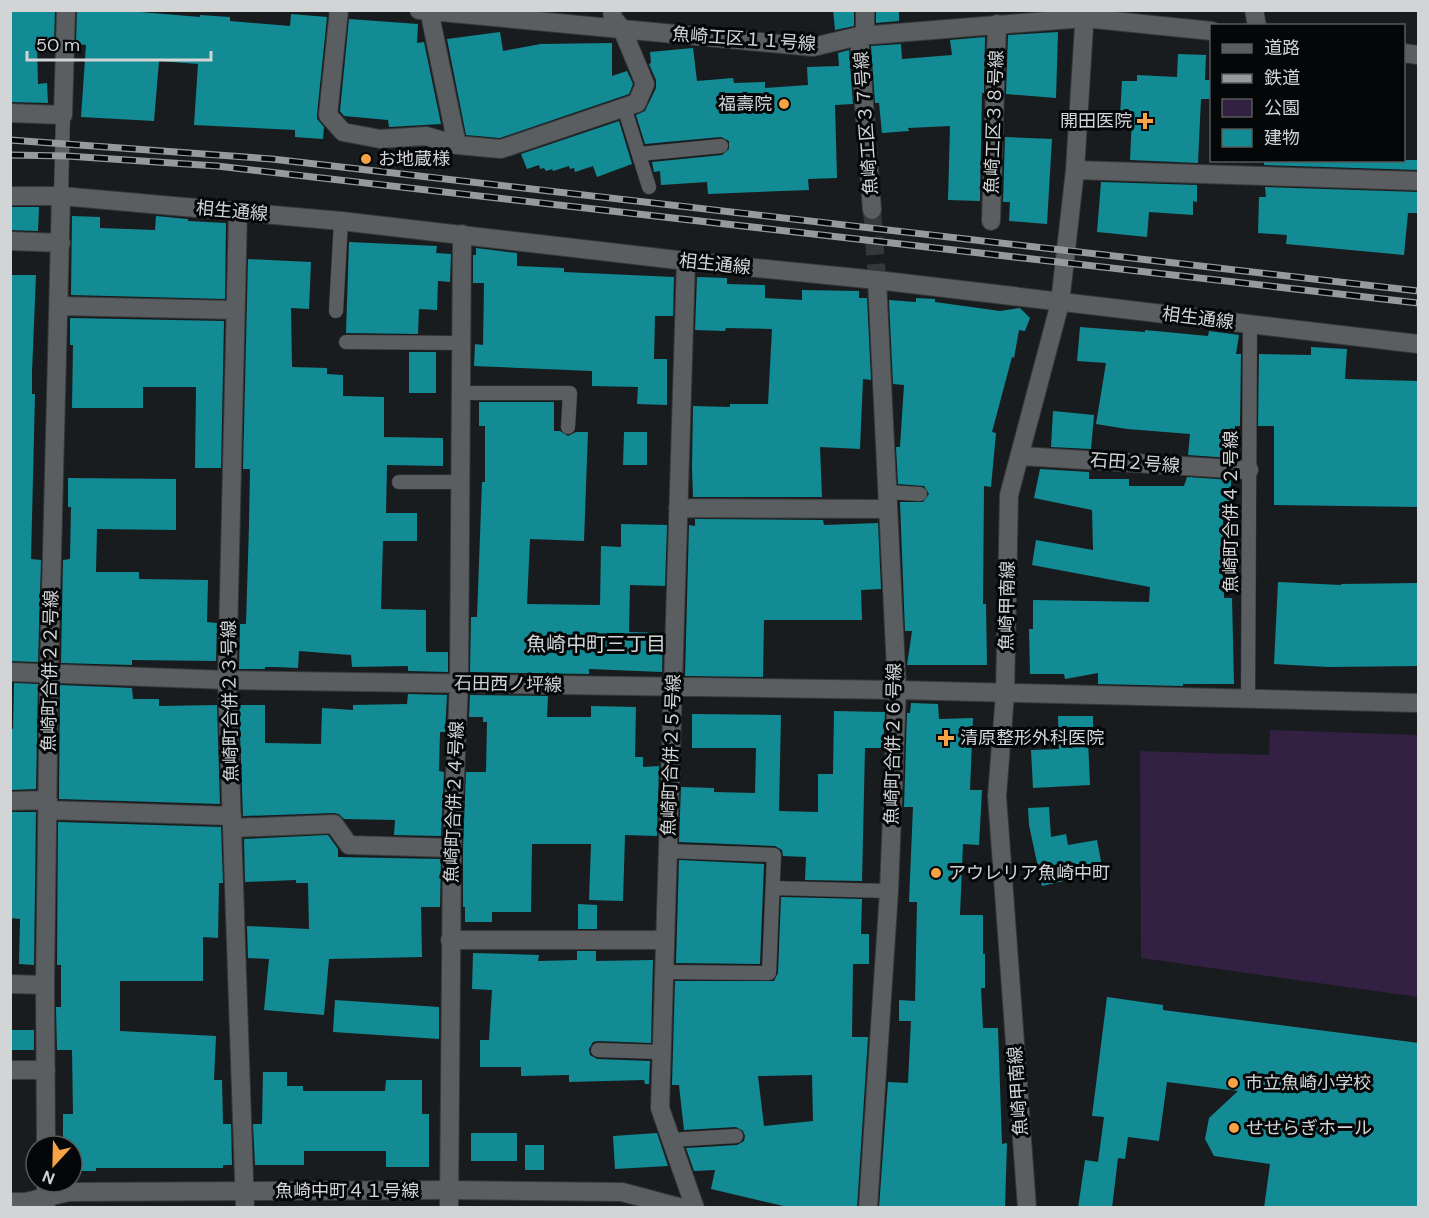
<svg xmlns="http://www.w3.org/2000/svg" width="1429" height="1218" font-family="'DM Sans','Noto Sans JP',sans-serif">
<rect width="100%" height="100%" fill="#191c1e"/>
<!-- green -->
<path fill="#332143" d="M1270,730l148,5v262l-277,-39 -1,-207 129,4z"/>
<!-- building -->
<path fill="#138b95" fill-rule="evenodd" d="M10,10h45l-1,32h-17l1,42 9,-1 1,20 -38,-1z
M77,10h39l84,7v-2l30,2v4l60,5 1,-12 36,3 -10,97v5l7,8 -1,12 -28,-2v-7l-101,-5 4,-61 -39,-3 -5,60 -73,-4 5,-72 -9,-1 -1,-1z
M833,10h21v16l-19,4z
M876,10h23v11l-23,2z
M349,19l69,5 -1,19 7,-1 17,82 -52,3 -1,-7 -44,-4 -4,-5z
M500,32l3,19 38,-7 71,-1v33l15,-5 6,13 -4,10 -129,44 -34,-3 -19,-96z
M1058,32l-2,66 -50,-4 2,-59z
M985,37l-1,56h-2l-2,108 -32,-1 2,-74 -42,2 1,3 -27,2 -3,-30h-4l-4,-57 30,-2 1,15 50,-4 -2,-15z
M693,48l4,33 36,-3 1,5 31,-1v6l43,-3 -1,-18 32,-1 -1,-13 11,-3 4,54 -18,1 2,73 -29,1 1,11 -101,4 -1,-12 -46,3 -1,-14 -6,1 -2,-10 70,-7 7,-6v-8l-8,-4 -76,7 -9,-29 9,-4 11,-23v-8l-7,-16 2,-1 -1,-11z
M1178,54l28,1 -1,25h7v19h-11l-3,64 -68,-3 2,-43 -12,-1 2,-35h15v-6l40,2z
M619,121l13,43 -35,13 -4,-11 -18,6 -1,-4 -4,1 -1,-3 -16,5 -1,-2 -6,2 -2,-3 -4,1 -1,-4 -12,4 -6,-15z
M1005,137l47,2 -5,85 -38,-3 1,-19h-7z
M1264,160h155v10l-155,-5z
M1101,182l96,3v17l-4,-1v14l-44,-3 -2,25 -50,-5z
M1265,187l154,5v21h-11l-4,42 -118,-11 1,-9 -29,-2 1,-36h7z
M10,207h29l-1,24 -28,-1z
M72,216l28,1v11l55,2 1,-14 32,3v2l38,2 -1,76 -154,-4z
M349,242l88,4 -1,7 15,1 -1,28 -12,-1 -1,29 -18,-1 -1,25 -72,-1z
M476,248l41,5v13l47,2v4l110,5 -1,39h-18l-1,43h13v46l-30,-1 1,-17 -46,-1v-15l-118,-5 1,-22 8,1 1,-62h-11v-28h3z
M248,259l63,3 -2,47 -18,-1 1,59 35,1v6l16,1v21l41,1v40l59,1v28l-56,-1 -1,48h31v28h-34l-2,68 45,1v42h22v20l-40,-1v-5l-56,1 -1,-12 -52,-4 -1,17 -23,-1h-10v2h-26l1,-45h6l3,-99 1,-56h-7z
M10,275h26l-4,97v22h3l-4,165 10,1 -3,102 -28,-1z
M697,277l30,1v6l38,1v13l37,2v-10l57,1v7h8l4,82 -8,-1 -3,70 -40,-2 2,50h-129l-1,-29 1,-62 37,1v-3h38l4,-75 -46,-1 -1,3 -30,-1z
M916,298l19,1v3l65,9 20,-3 10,10 -5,13 -6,-1 -5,28 -2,-1 -20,75 4,1 -5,54 -7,-1 -1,118h3l1,61h-80l5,-34h-7l-5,-129h23l6,-8 -5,-8 -26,-2 -2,-37h4l4,-62 -11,-1 -4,-84 27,2z
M70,318l154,3 -3,147h-26l1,-81h-53v21h-71l1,-63h-3z
M1080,327l38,3 27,2v-2l63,6 1,-5 30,4 -3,19h5l-1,72h-5l-3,32 -44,-3 2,-21 -63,-5 -31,-5 10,-61 -29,-2z
M1311,347l36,2 -2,30 74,2v126l-145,-2v-79h-16l1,-72 52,1z
M409,352h27v41h-27z
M479,402h75v29h6l8,5 8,-4h12l-4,109 -54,-2 -3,65 73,1 1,-59 20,1v-23l46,1 -2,61 -35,-1 -1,47 34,1 -1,39 -73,-3v5l-119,-2 1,-55h6l5,-135h3v-56h-6z
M1053,411l41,4 -3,34 -40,-2z
M624,432h23v33h-24z
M1040,469l49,3v7h40v7h55l3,-9 44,3v33h-8l1,85h8l2,86h-51v2l-85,-2v-11l-33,6 -1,-5h-34l-1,-45h4v-29l116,2 1,-15 -118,-22 4,-25 57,10 -1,-40 -58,-12z
M68,478l108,1v51l-79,-1 -1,43h43v7l69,1 -1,42 10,1 -1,38 -84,-1v5l-71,-2 2,-103 7,-1 1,-52h-3z
M695,519l128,1 1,5 54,-2 3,66 -20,1 1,30h-98l-1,57 -78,-1 4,-151 6,1z
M1278,582l63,3v-1l78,-1v83l-91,1 -54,-3z
M14,683l24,1 -2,105 -26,1v-61h3z
M60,685l72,3 1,11h26v7l58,-1 3,99 -161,-5z
M408,694l39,1 -2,37h-5l-1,39 5,1 -3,64 -47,-1 1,-15 -51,-1 -5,-5 -5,-1 -91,3 -4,-111h26v38l56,1 1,-36 31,2v-5l54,-1z
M470,695l78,1 -1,21h44v-11l45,1 -1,50h8v10l16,-1 -2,70 -32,-1 -2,66 -34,-1 2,-56h-59l-1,68h-39v10h-27v-15h-2v-59l3,-76h20l1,-50h-4v-5h-14z
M911,703l27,1 1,15 34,-1 -3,72h12l-3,55 -16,-1 -3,71h23v39h2v34h-4l2,40h15l4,116 5,-1 -2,65h-126l9,-126 20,1 3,-62h-12v-21l16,1 2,-99h-8l4,-95h-9l3,-94h3z
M834,711l51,1 -2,36h-18l-3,133 -57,-1 1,-23 -23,-1 -1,-6 -7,-4 -96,-4 2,-55 33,1v4l41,1 1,-45h-64v-34l89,1 -2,96 39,1v-38h15z
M1058,716h35v24h-5l2,45 -57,3 -2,-38 28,-1z
M1049,807l2,30 15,-3 2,11 29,-5 6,32 -61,14 -13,-61 -1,-17z
M12,812h24l-2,153 -15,-1 1,-45 -10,-1z
M58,822l163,5 2,56h-4l-1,55 -15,-1v44h-83v50l96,5 -2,44h8l1,44h8l1,41h-9v3h-127v3h-24v-25h-9v-32h10l-1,-64h-15l-1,-43h5v-42h-4z
M328,835l10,14v8l103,2 -1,48h-19l1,50 -93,2 -5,56 -60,-5 5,-51 -21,-1 -1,-32 62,3 -1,-46h-12v-3l-51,2 -1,-43z
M679,860l85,4 -4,100 -84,-1z
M781,897l81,2 -1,35h8v30h-16l-1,73h16l-11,171h-65l-81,-19 4,-19 -21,1 -8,-23 51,-3 7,-4 1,-5 -2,-5 -7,-4 -52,3 -5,-45h-7l3,-104h99l4,-8zM812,1075l1,46 -49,5 -6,-50z
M578,904l19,1v24h-19z
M577,951h19v10l57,-1 -2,83 -53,-2 -5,1 -4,7 1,6 7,4 53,2 -1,23h-4l-1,-4 -75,2v-7l-48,1v-9h-41v-27h9l3,-50 -20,-1 1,-36 66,2 -1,6 39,-1z
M1107,997l56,8v5l256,33v165h-155l6,-44 -56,-8 -9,-17 4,-21 29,-27 -71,-9 -8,59 -31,-4 -3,22 -7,-1 -6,50h-34l7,-48 13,2 6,-45 -12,-1z
M335,1000l104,7v32l-106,-7z
M10,1030h24v20h-24z
M263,1072h24v14h16v5h82l1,-11h36v34h7v53h-43v-16h-82v14h-49l-2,-41h9z
M471,1133h46v28h-46z
M657,1133l11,33 -53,3 -2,-33z
M525,1145h19v25h-19z"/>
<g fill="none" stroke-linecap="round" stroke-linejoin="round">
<!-- minor-tunnel -->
<path stroke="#35383a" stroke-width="18" stroke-dasharray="18 9" stroke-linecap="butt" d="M872,210l5,70"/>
<defs>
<path id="service" d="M624,107l25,80
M639,154l82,-8
M61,196l2,-81
M336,311l5,-90
M346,342l115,1
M461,393h109l-2,34
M399,482h61
M887,492l33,2
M1248,699l2,-375
M773,888l116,3
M664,972l105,1 5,-118 -106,-4
M598,1050l63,2
M670,1140l66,-4"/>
<path id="minor" d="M339,10l-11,105 15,17 37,7 46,-3 31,9 44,4 136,-46 8,-19 -23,-55 -9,-11 -1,-8
M419,10l394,37 46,-11 225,-18 128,13
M429,10l28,135
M865,10v25
M1254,10l3,16
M859,36l13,174
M1404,53l14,2
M10,113l53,2 3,-105
M1075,170l343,11
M10,196h51l280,25 345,40 191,19 541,64
M238,211l-11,469 18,528
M991,221l6,-197
M10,241l51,2
M686,261l-26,847 35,100
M59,306l176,4
M1020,456l229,14
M678,508l210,1
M10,672l217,8 670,10 521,13
M10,801l38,-1
M48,810l184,6
M232,828l102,-4 15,21 103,3
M450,940h215
M10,984l35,1
M10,1070h36
M46,1146l-1,-161 4,-312 12,-477
M46,1182v26
M449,1208l3,-360 7,-165 3,-449
M868,1208l21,-317 8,-201 -20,-410"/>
<path id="tertiary" d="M10,1202h15l44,-10 380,-2 173,2 60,16
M1027,1208l-30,-412 8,-102 4,-199 51,-192 15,-133 10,-160"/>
</defs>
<!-- service casing -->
<use href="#service" stroke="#363839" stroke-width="15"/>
<!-- minor casing -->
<use href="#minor" stroke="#363839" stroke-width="20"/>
<!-- tertiary casing -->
<use href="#tertiary" stroke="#363839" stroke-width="20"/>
<!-- service -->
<use href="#service" stroke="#5a5e60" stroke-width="14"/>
<!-- minor -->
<use href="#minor" stroke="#5a5e60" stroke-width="18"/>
<!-- tertiary -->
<use href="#tertiary" stroke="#5a5e60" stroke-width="18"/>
<defs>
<path id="rail" d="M10,140l262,19 1146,132
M10,155l57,1 150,10 1201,137"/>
</defs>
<!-- rail casing -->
<use href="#rail" stroke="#97999b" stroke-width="7"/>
<!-- rail -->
<use href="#rail" stroke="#050607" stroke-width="4.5" stroke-dasharray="14" stroke-linecap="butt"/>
</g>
<!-- markers -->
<g fill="#f5a345" stroke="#050607" stroke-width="2">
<circle cx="784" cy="104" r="6"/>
<path d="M1142 112h6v6h6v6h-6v6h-6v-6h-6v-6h6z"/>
<circle cx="366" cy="159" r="6"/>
<path d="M943 729h6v6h6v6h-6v6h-6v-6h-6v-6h6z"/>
<circle cx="936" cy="873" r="6"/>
<circle cx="1233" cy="1083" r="6"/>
<circle cx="1234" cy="1128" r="6"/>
</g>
<g text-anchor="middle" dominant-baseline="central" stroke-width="6" stroke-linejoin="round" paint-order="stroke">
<!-- street labels -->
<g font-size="18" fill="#d2d4d6" stroke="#050607">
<text transform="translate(744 39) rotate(4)">魚崎工区１１号線</text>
<text transform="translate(994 122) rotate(-88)">魚崎工区３８号線</text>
<text transform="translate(866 123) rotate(-94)">魚崎工区３７号線</text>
<text transform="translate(232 211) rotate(5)">相生通線</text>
<text transform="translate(715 264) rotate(6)">相生通線</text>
<text transform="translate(1198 318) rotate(7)">相生通線</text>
<text transform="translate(1135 463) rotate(4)">石田２号線</text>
<text transform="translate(1231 512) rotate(-90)">魚崎町合併４２号線</text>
<text transform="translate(1007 606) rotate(-89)">魚崎甲南線</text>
<text transform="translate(50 671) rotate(-89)">魚崎町合併２２号線</text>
<text transform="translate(508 684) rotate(1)">石田西ノ坪線</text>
<text transform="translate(230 701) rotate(-91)">魚崎町合併２３号線</text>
<text transform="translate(893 744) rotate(-89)">魚崎町合併２６号線</text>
<text transform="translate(671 755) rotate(-88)">魚崎町合併２５号線</text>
<text transform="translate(454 802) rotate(-88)">魚崎町合併２４号線</text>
<text transform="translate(1018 1091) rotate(-94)">魚崎甲南線</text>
<text x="347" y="1191">魚崎中町４１号線</text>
</g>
<!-- poi labels -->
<g font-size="18" fill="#d2d4d6" stroke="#050607" text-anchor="start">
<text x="772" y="104" text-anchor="end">福壽院</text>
<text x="1132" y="121" text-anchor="end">開田医院</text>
<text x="378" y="159">お地蔵様</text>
<text x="960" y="738">清原整形外科医院</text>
<text x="948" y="873">アウレリア魚崎中町</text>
<text x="1245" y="1083">市立魚崎小学校</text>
<text x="1246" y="1128">せせらぎホール</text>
</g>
<!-- neighbourhood labels -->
<g font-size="20" fill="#d2d4d6" stroke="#050607">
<text x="596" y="644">魚崎中町三丁目</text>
</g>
</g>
<!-- border -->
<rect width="1429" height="1218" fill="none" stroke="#d2d4d6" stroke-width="24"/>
<!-- legend -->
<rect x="1210" y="24" width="195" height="138" fill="#050607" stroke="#57585a" stroke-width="1.5"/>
<rect x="1222" y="44" width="30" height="9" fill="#5a5e60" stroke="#57585a" stroke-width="1.5"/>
<text x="1264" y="54" font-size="18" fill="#d2d4d6">道路</text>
<rect x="1222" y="74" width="30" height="9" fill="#97999b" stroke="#57585a" stroke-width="1.5"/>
<text x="1264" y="84" font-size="18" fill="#d2d4d6">鉄道</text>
<rect x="1222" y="99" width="30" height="18" fill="#332143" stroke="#57585a" stroke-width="1.5"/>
<text x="1264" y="114" font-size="18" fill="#d2d4d6">公園</text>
<rect x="1222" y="129" width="30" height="18" fill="#138b95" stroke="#57585a" stroke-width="1.5"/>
<text x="1264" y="144" font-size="18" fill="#d2d4d6">建物</text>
<!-- north arrow -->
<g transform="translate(54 1164) rotate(202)"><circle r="28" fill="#050607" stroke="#57585a" stroke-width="1.5"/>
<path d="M0-4.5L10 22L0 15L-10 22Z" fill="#f5a345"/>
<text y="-9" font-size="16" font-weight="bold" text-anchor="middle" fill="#d2d4d6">N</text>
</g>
<!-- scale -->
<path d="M27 51v9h184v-9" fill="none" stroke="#d2d4d6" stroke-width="3"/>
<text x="36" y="51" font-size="18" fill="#d2d4d6" stroke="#050607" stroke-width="4.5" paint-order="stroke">50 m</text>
</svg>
